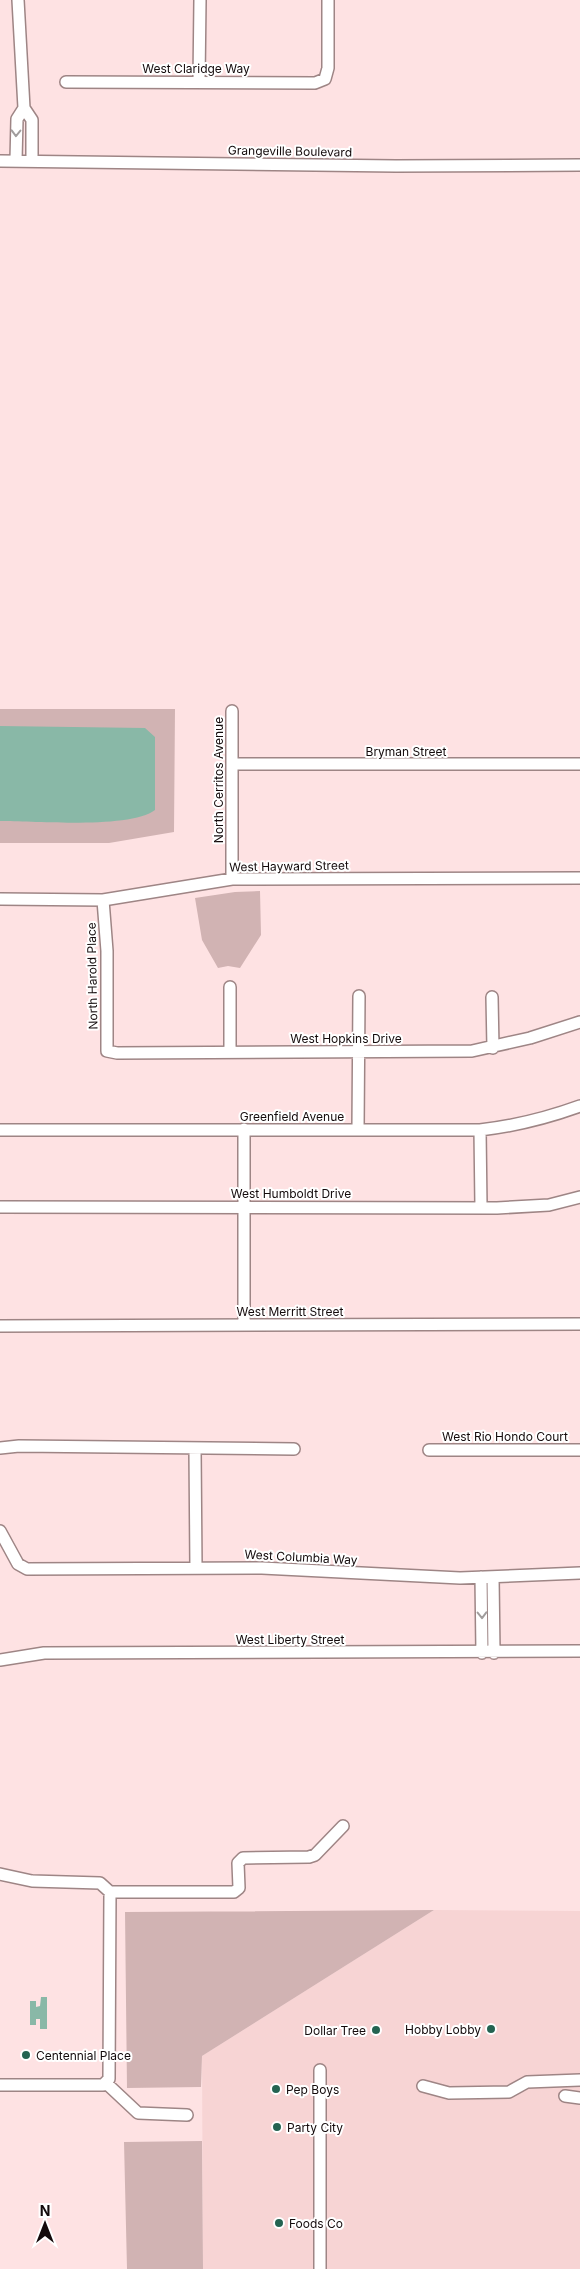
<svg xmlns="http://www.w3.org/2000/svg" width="580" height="2269" font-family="Inter,sans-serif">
<rect width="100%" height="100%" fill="#fee2e3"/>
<!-- built -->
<path fill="#f7d4d4" d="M434,1910l146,1v358h-377l-1,-213z"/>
<!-- green -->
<path fill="#d1b3b3" d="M0,709h175l-1,123 -65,11h-109z
M260,891l1,44 -21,33 -12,-2 -10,2 -16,-28 -7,-42 40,-6z
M434,1910l-232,146 -1,31 -74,1 -2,-176z
M202,2141l1,128h-76l-3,-127z"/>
<!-- water -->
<path fill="#89b8a7" d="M0,726l145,2 10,9v73c-24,19 -121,11 -155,11z
M41,1997h6v32h-7v-10h-4v6h-6v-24h6v6l4,-1z"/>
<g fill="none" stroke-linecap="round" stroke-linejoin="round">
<defs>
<path id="minor" d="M18,0l6,108 8,12v40
M199,81l1,-81
M66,82l249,1 10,-4 3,-11v-68
M16,160l1,-41 7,-11
M0,161l396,5 184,-1
M232,711v168
M232,764h348
M0,899l103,1 129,-21 348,-1
M103,900l4,51v100l10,2 355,-2 58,-13 50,-16
M492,997l1,51
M230,1051v-64
M0,1130h480c35,-4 67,-12 100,-24
M358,1130l1,-134
M480,1130l1,77
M0,1207l497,1 52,-3 31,-8
M244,1325v-196
M0,1326l580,-2
M0,1448l19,-2 275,3
M195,1449l1,119
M429,1450h151
M0,1531l18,33 9,5 235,-1 198,10 120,-5
M481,1577l1,76
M493,1577l1,76
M0,1660l44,-7 536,-2
M0,1874l32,7 68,2 10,9 -1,187 -6,6h-103
M110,1892h124l5,-4 -1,-25 5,-5 66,-1 6,-2 28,-29
M106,2083l32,30 49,2
M423,2086l26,7 60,-1 18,-10 53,-2
M565,2096l15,2
M320,2269v-199"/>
</defs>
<!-- minor casing -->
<use href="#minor" stroke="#9e8585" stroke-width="14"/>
<!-- minor -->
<use href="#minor" stroke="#fff" stroke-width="11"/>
</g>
<!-- one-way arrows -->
<defs><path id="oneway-chevron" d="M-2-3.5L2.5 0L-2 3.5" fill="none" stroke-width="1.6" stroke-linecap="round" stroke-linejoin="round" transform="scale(1.25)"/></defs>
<g stroke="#a19d9d">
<use href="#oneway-chevron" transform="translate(16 133) rotate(91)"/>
<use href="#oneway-chevron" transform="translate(482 1615) rotate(89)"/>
</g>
<!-- markers -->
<g fill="#246351" stroke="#fff" stroke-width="2">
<circle cx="491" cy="2029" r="5"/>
<circle cx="376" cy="2030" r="5"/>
<circle cx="26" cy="2055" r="5"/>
<circle cx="276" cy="2089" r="5"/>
<circle cx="277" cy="2127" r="5"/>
<circle cx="279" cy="2223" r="5"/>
</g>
<g text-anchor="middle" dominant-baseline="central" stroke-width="4" stroke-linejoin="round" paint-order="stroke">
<!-- street labels -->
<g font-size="12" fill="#130a0b" stroke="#fff">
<text x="196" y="68">West Claridge Way</text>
<text transform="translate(290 151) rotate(1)">Grangeville Boulevard</text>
<text x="406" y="751">Bryman Street</text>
<text transform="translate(218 780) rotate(-90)">North Cerritos Avenue</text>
<text transform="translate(289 866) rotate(-1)">West Hayward Street</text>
<text transform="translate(92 976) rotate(-91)">North Harold Place</text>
<text x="346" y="1038">West Hopkins Drive</text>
<text x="292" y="1116">Greenfield Avenue</text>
<text x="291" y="1193">West Humboldt Drive</text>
<text x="290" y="1311">West Merritt Street</text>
<text x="505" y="1436">West Rio Hondo Court</text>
<text transform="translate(301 1557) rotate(3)">West Columbia Way</text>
<text x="290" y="1639">West Liberty Street</text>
</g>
<!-- poi labels -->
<g font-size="12" fill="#130a0b" stroke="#fff" text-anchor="start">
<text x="481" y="2029" text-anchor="end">Hobby Lobby</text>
<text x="366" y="2030" text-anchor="end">Dollar Tree</text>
<text x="36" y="2055">Centennial Place</text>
<text x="286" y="2089">Pep Boys</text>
<text x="287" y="2127">Party City</text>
<text x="289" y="2223">Foods Co</text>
</g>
</g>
<!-- north arrow -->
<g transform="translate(45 2224)" stroke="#ffffff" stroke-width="4" paint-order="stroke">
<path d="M0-4L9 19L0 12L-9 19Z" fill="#130a0b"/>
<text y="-8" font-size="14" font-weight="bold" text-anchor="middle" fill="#130a0b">N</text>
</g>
</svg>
